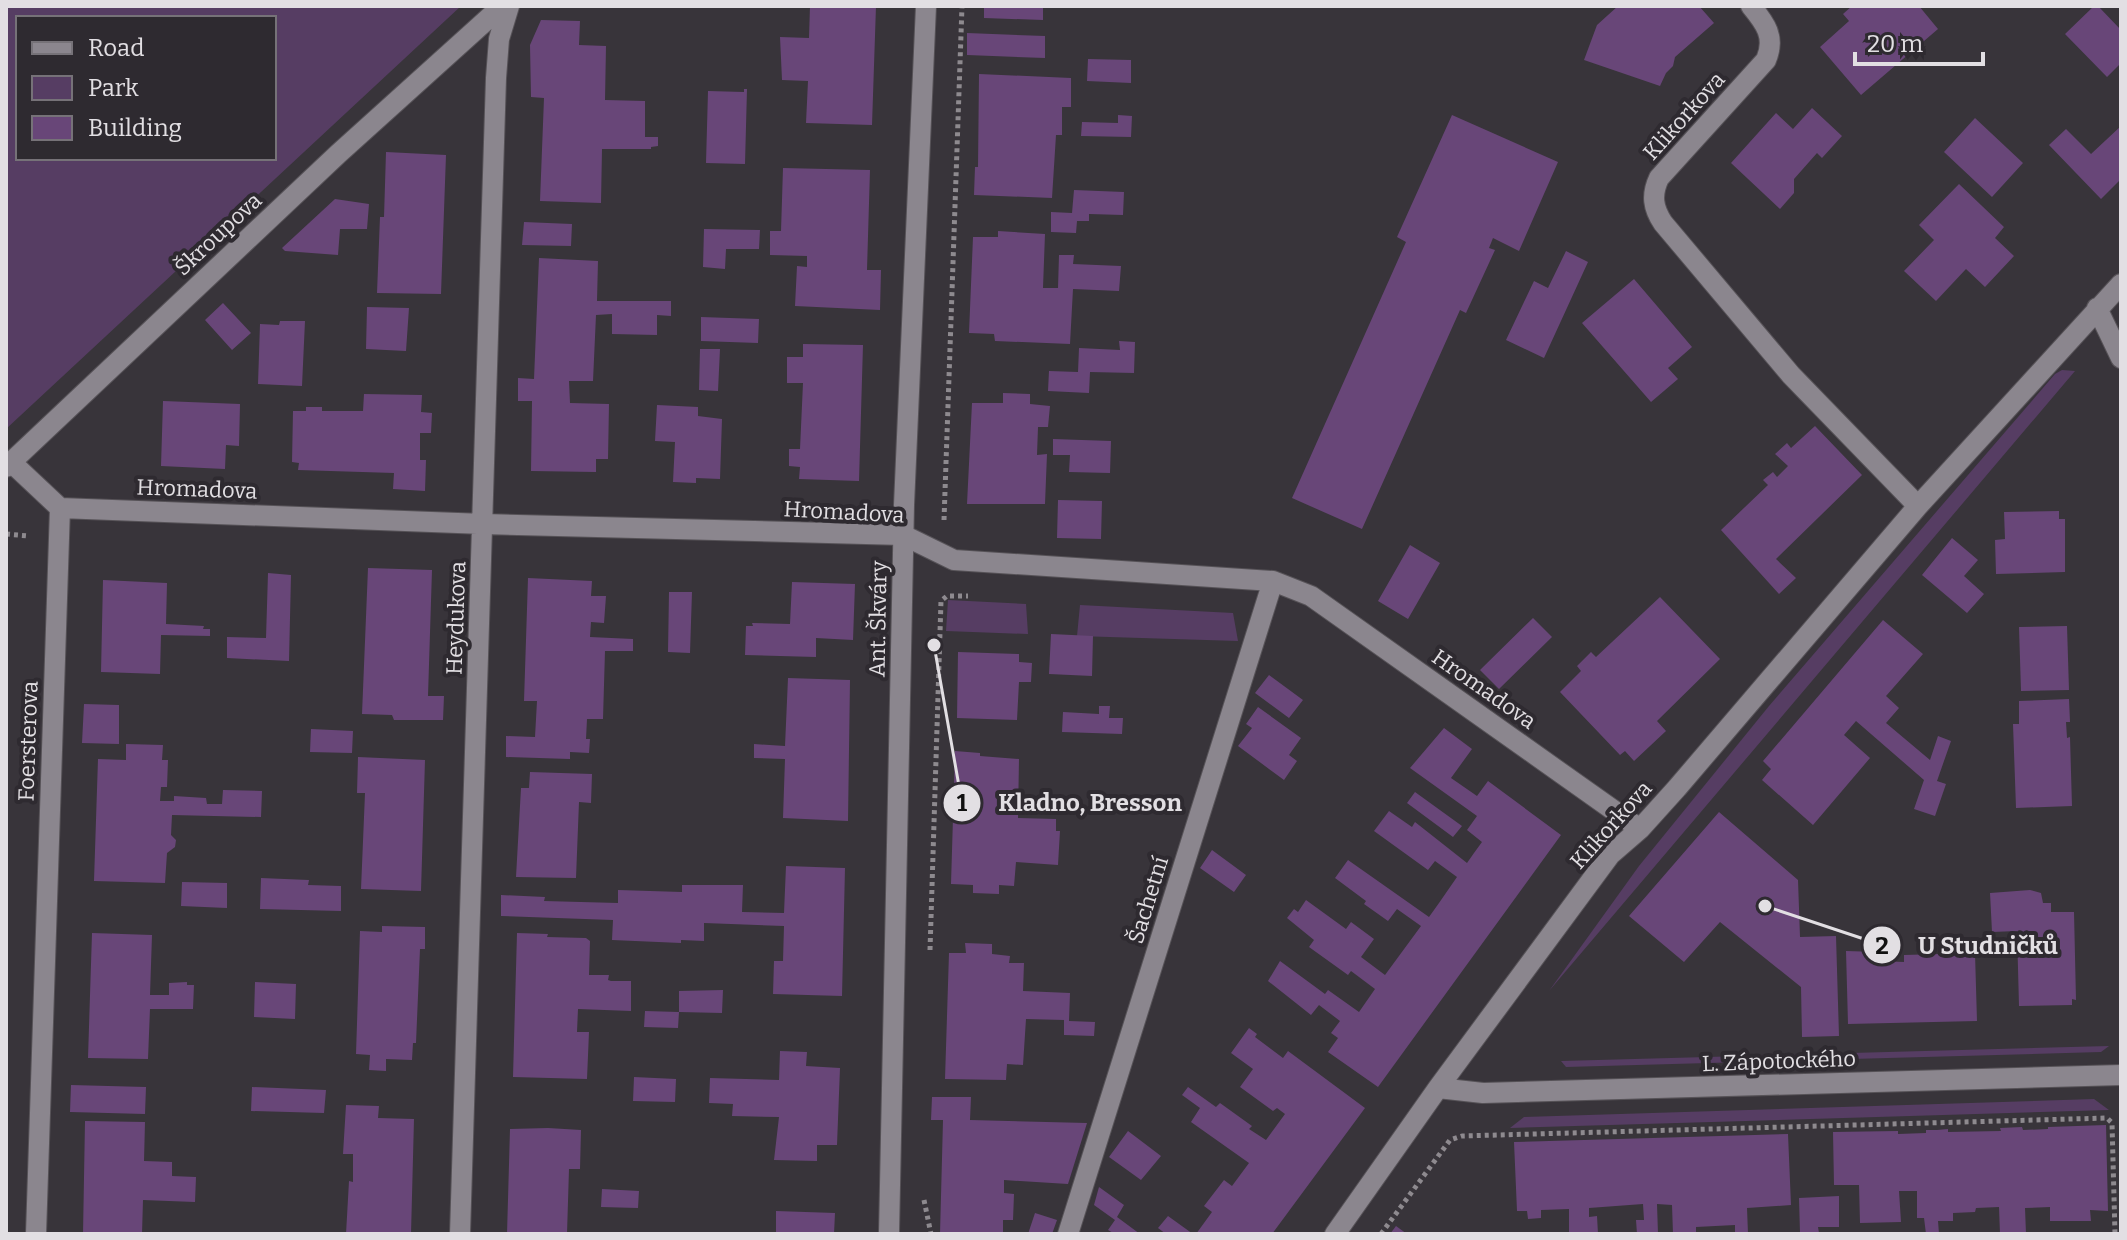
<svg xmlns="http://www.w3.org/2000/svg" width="2127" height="1240" font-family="Bitter,serif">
<rect width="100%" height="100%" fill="#38343a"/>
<!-- green -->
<path fill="#563d63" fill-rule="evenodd" d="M6,6h455l-455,423zM18,18h256v140h-256z
M2062,370l13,1 -526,620 90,-125 130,-160 286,-332z
M948,600l78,4 2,30 -82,-3z
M1080,605l153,8 5,28 -161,-5z
M2109,1046l-8,6 -535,15 -5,-6z
M2094,1099l15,11 -599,18 14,-11z"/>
<!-- building -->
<path fill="#684678" d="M810,6h66l-4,119 -66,-2 2,-42 -26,-1 -2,-43 29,1z
M984,6h59v14l-59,-2z
M1618,6h81l15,17 -39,34 -2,9 -7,7 -6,13 -76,-26 13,-35z
M1852,6h67l19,23 -77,66 -41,-48 29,-26 -6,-7z
M2094,6h4l23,24v33l-14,14 -42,-43z
M541,20l39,1 -1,24 27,1 -1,54 40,1v36h13v9l-7,1v2h-49l-1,54 -61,-2 4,-103 -13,-1 -1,-52z
M967,33l78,3v22l-78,-3z
M1088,59l43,1v23l-44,-2z
M979,74l92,4v29h-9v28h-6l-4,63 -78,-3 1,-28h3z
M744,89h3l-2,75 -39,-1 2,-72 36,1z
M1812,108l30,28 -20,22 -5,-5 -23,26v14l-14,16 -49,-46 45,-50 17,16z
M1118,115l14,1 -1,21 -50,-1 1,-14 36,1z
M1452,115l106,47 -39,89 -26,-13 -4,10 6,2 -29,63 -6,-3 -98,219 -70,-31 114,-256 -9,-5z
M1975,118l48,45 -31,34 -48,-45z
M2121,126v53l-20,20 -52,-54 17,-16 25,25z
M386,152l60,3 -5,139 -64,-1 3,-76h4z
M783,168l87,2 -3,100h14l-1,40 -85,-4 2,-40 10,1v-11l-37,-1v-24h11z
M1959,184l45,43 -9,11 19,18 -29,31 -19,-18 -30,32 -32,-30 30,-31 -15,-15z
M1074,190l50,2 -1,23 -34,-1v7h-12l-1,12 -25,-1v-20l21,1z
M335,199l34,5 -2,25h-27l-2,26 -53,-4 -3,-3z
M524,222l48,2 -1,22 -49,-1z
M704,229l56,1 -1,19h-33l-1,20 -22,-2z
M998,231l47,3 -2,54h15l1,-33h15l-1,9 48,2 -2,25 -46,-2 -3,55 -75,-3 -1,-7 -25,-1 4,-96h25z
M1566,251l22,11 -44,96 -38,-18 28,-59 14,7z
M539,258l59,3 -1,40h74v15l-14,-1v20l-45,-1v-20l-16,1 -3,66h-24l1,22 39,1 -1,55h-12v13l-65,-1 1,-70h-14v-23l16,1z
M1634,279l58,68 -24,21 10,11 -27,23 -69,-79z
M223,303l28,30 -19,17 -27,-30z
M367,307l42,1 -3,43 -40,-2z
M701,317l58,2 -1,24 -57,-2z
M280,321h25l-3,65 -44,-2 2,-60 19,1z
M1119,341l16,1 -1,31 -44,-1 -1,21 -41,-2 1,-20 29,1 1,-24 41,2z
M803,344l60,1 -4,136 -60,-2 1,-12 -11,-1v-17h11l3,-66h-16v-26h16z
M700,349h20l-2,42 -19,-1z
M1003,393l27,1v10l20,2 -2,21h-10l-1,28 10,-1 -2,50h-78l5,-101h31z
M364,394l58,1 -1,17 11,1 -1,20h-11v27h6l-1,31 -32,-2 1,-16 -96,-3 1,-7 -7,-1 1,-51h13v-4h16v4h41z
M163,401l77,3 -1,42 -13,-1 -1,24 -64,-3z
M657,405l41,2v9l24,3 -2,60 -24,-1v5l-23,-1 2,-40 -20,-1z
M1815,426l47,49 -86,84 20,19 -17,16 -58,-64 47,-45 -5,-5 10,-8 4,5 11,-11 -13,-12 12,-11 4,5z
M1053,439l58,2 -1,32 -41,-1 1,-17h-17z
M1058,500l44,1 -1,38 -44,-1z
M2059,511v8h6v53l-69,2 -1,-34 10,-1 -1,-27z
M1952,538l26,22 -14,16 20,18 -17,19 -45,-38z
M1410,545l30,18 -32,56 -30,-18z
M368,568l64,2 -4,126h16l-1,24h-49l-2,-5 -30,-1z
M268,573l23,2 -2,86 -62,-3v-21l39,1z
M528,578l64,3 -1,15h15l-2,27 -13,-1 -1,15 43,2v12h-28l-2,68h-16l-1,20h4l-1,14 -19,-1v7l-64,-2v-21l29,1 2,-36h-13z
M103,580l64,3 -1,41 38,2 -1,3h7v7l-49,-1 -1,39 -59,-2z
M792,582l63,2 -2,56 -37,-2v19l-71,-2 1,-29h7l-1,-3 38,1z
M669,592h23l-2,61 -22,-1z
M1660,597l60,62 -63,62 9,10 -32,30 -9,-10 -5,4 -60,-63 21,-21 -4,-5 14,-14 5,5z
M1533,618l19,19 -53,52 -19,-19z
M1883,620l40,34 -37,42 13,12 -13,15 44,37 8,-24 13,5 -14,40 9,3 -11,32 -21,-7 10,-29 -68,-59 -12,14 26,23 -57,67 -51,-45 9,-11 -8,-8z
M2067,626l2,64 -48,1 -2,-64z
M1051,634l42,2 -1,40 -43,-2z
M958,652l61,2v8l13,1 -1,19h-12l-2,38 -60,-2z
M1269,675l34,25 -14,18 -34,-25z
M788,678l62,2 -2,141 -65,-3 2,-59 -31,-1v-14l31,2z
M2069,699l1,23h-4l1,16 3,-1 2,69 -56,2 -3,-84h6v-23z
M84,704l35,1v39l-37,-1z
M1099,706h11l-1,12h14l-1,16 -60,-2 1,-20 36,2z
M1258,707l43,31 -12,17 8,6 -13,19 -46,-34 14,-18 -6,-4z
M1444,728l28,21 -21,29 26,18 11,-15 73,54 -183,252 -50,-35 10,-14 -7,-5 9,-12 -21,-16 -8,10 -43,-34 12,-20 45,33 3,-4 31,22 16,-23 -24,-18 -3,4 -39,-28 5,-7 -27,-22 7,-9 4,3 8,-12 40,29 5,-7 23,17 -13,18 24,18 36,-49 -24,-17 -9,12 -24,-17 2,-3 -31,-23 13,-18 81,57 10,-14 18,-26 -22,-16 -7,9 -54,-39 15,-20 23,16 3,-5 52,41 7,-10 8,-11 -15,-12 10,-14 -67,-48z
M311,729l42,2 -1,22 -42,-1z
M126,744l37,1 -1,15h6l-1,27h-6l-1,14h14v-5l32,2 1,6h15l1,-14 39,1 -1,26 -89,-2 -1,20 5,5 -1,7 -8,6 -2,30 -71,-2 4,-122 28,1z
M955,751l25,2v3l39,3 -1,59 38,1v12h4l-2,34 -42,-3 -2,24 -15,-1v9l-26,-1v-8l-22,-1z
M358,757l67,3 -4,131 -60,-2 4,-96h-8z
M530,772l62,2 -1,29 -12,-1 -3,76 -60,-1 5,-89h8z
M1415,792l47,34 -9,11 -46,-34z
M1719,812l79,68 2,57 36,-1 3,100 -37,1 -1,-50 -81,-65 -36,40 -55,-46z
M1212,850l34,25 -12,17 -34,-24z
M786,866l59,2 -3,128 -69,-2 1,-33h9l1,-35 -80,-3v18l-23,-1v3l-69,-3 1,-20 -112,-4v-21l44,2 -1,4 74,2v-13l64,2v-7h61l-1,27 42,1z
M261,878l48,2 -1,5 33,1v25l-81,-2z
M182,882l45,1v25l-46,-2z
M2030,890l11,3 2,10h8v9h23l2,88 -4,-1v6l-53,1 -2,-75 -25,1 -2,-39z
M382,926l43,1v22h-5l-4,94h-3l-1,17 -26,-1v12l-17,-1 1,-15 -14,-1 4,-123 22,1z
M92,933l60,2 -2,60h19v-12l18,-1v3h7l-1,24h-43l-2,50 -60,-1z
M517,933l31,1 -1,3 39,1 4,3 -1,34h20l-1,5 3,1h20v30l-53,-2 -1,23h12l-2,47 -74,-2z
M965,943l27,1v10l18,2 -1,7h15l-1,28 47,2 -1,28 26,1 -1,14 -30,-1v-15l-38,-1 -3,46 -16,-1 -1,16 -61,-1 4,-126h17z
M1846,951l32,1v9l26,1v-7l71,-2 2,68 -129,3z
M255,982l41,2 -1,35 -41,-2z
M723,990l-1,23 -43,-1v-21z
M645,1011l34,1 -1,16 -34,-1z
M1249,1028l8,6 -2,3 28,21 5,-7 77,57 -93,126h-76l16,-22 -8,-6 20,-26 8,6 17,-23 -58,-41 9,-14 -18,-13 6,-8 28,20 4,-4 32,23 -3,3 17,11 19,-26 -8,-6 -4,3 -33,-24 13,-18 -22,-16z
M780,1051l27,1 -1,14 34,2 -3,77h-20v16l-43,-1 5,-43 -47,-1 1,-12 -24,-1 1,-25 69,2z
M634,1077l42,2 -1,23 -42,-1z
M71,1085l75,2 -1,27 -75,-2z
M252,1087l74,3 -2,23 -73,-2z
M932,1097h39l-1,23 117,3 -19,61 -64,-4v13l10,1 -1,26h-10v14h-63l3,-114h-12z
M346,1105l33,1 -1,12 36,1 -3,115h-65l3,-53 4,1v-28h-10z
M85,1121l60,1 -1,39 28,1v14l24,1 -1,25 -52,-2 -1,34h-59z
M2106,1125l2,86 -18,-1 1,11h-41v-14l-25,1 1,26h-26l-1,-27 -23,1 -1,4 -22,1v8h-15l1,13h-13l-2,-16h-7v-27h-18l2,31 -41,1 -1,-38h-25l-1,-53 65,-1v3l28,-1v-3h11l11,-1v3l53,-1 -1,-3 22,-1 1,3 25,-1v-2z
M548,1128l33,2 -1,39h-11l-2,65h-60l3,-105z
M1128,1131l33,25 -20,24 -32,-23z
M1788,1134l3,71 -44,3 1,26h-13v-9l-39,2v7h-23l-1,-29 -15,-1 1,30h-21l-1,-14h8l-1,-16 -54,4v9l8,-1 1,18h-29v-25l-28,1v8l-13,1 -1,-8h-10l-3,-69z
M1099,1187l25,18 -7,12 23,17h-25l-7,-4 7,-10 -21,-15z
M602,1189l37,2 -1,17 -37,-1z
M1839,1196v31h-21l1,6h-19l-1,-35z
M776,1211l59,2 -1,21h-58z
M1035,1213l22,7 -5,14h-24z
M1168,1216l25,18h-27l-8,-6z
M1396,1226l11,8h-17z"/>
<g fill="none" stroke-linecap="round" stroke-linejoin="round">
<defs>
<path id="street" d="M1751,6c14,17 25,31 15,54l-107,118c-8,17 -6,30 4,45l128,152 127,131
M2097,308l24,50
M11,462l49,46 -24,726
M6,467l332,-313 164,-148
M60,508l424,16 419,11 51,25 319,21 38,15 329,233
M1438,1088l45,5 638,-18
M460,1234l36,-1156 3,-39 10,-33
M889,1234l15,-729 22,-499
M1068,1234l205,-653
M1335,1234l103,-146 172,-233 30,-26 37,-41 241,-282 203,-222"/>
</defs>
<!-- street casing -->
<use href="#street" stroke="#565257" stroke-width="22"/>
<!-- path -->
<path stroke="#8e8a8f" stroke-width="5" stroke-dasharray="4 4" stroke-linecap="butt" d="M944,520l18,-514
M6,534l23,2
M930,950l11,-349 6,-5h21
M924,1200l7,34
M1381,1234l69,-94 12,-4 645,-18 5,5 3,111"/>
<!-- street -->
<use href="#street" stroke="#8b868e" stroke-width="20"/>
</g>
<g text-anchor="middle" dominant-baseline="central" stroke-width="8" stroke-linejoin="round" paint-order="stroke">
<!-- street labels -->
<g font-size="22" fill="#e2dfe3" stroke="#2e2a30">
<text transform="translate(1684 116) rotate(-48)">Klikorkova</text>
<text transform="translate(218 234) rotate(-43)">Škroupova</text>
<text transform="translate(197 489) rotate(2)">Hromadova</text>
<text transform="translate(844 512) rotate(3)">Hromadova</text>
<text transform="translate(456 618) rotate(-88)">Heydukova</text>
<text transform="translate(878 619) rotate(-89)">Ant. Škváry</text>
<text transform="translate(1484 689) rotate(35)">Hromadova</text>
<text transform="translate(28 741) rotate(-88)">Foersterova</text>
<text transform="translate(1611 825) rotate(-48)">Klikorkova</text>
<text transform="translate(1148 900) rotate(-73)">Šachetní</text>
<text transform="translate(1779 1061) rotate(-2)">L. Zápotockého</text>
</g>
</g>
<!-- callouts -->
<path fill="none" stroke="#e2dfe3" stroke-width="3" d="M934 645L962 803M1765 906L1882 945"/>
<g fill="#e2dfe3" stroke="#2e2a30" stroke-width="3">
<circle cx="934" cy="645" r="8"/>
<circle cx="1765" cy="906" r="8"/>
<circle cx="962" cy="803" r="20"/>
<circle cx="1882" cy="945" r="20"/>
</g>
<g font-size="24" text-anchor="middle" font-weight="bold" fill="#111">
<text x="962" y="811">1</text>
<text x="1882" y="954">2</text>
</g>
<g font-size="24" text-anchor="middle" font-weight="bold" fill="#e2dfe3" stroke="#2e2a30" stroke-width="8" stroke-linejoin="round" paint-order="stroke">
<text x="1090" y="811">Kladno, Bresson</text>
<text x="1988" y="954">U Studničků</text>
</g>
<!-- border -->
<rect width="2127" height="1240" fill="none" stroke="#e2dfe3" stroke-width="16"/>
<!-- legend -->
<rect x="16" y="16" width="260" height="144" fill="#2e2a30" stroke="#767278" stroke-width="2"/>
<rect x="32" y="42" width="40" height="12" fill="#8b868e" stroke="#767278" stroke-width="2"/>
<text x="88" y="56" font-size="24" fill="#e2dfe3">Road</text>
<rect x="32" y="76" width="40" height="24" fill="#563d63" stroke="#767278" stroke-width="2"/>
<text x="88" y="96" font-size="24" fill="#e2dfe3">Park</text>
<rect x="32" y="116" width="40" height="24" fill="#684678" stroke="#767278" stroke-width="2"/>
<text x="88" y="136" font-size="24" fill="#e2dfe3">Building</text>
<!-- scale -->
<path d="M1855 52v12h128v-12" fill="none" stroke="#e2dfe3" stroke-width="4"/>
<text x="1867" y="52" font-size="24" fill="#e2dfe3" stroke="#2e2a30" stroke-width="6" paint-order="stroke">20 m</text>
</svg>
